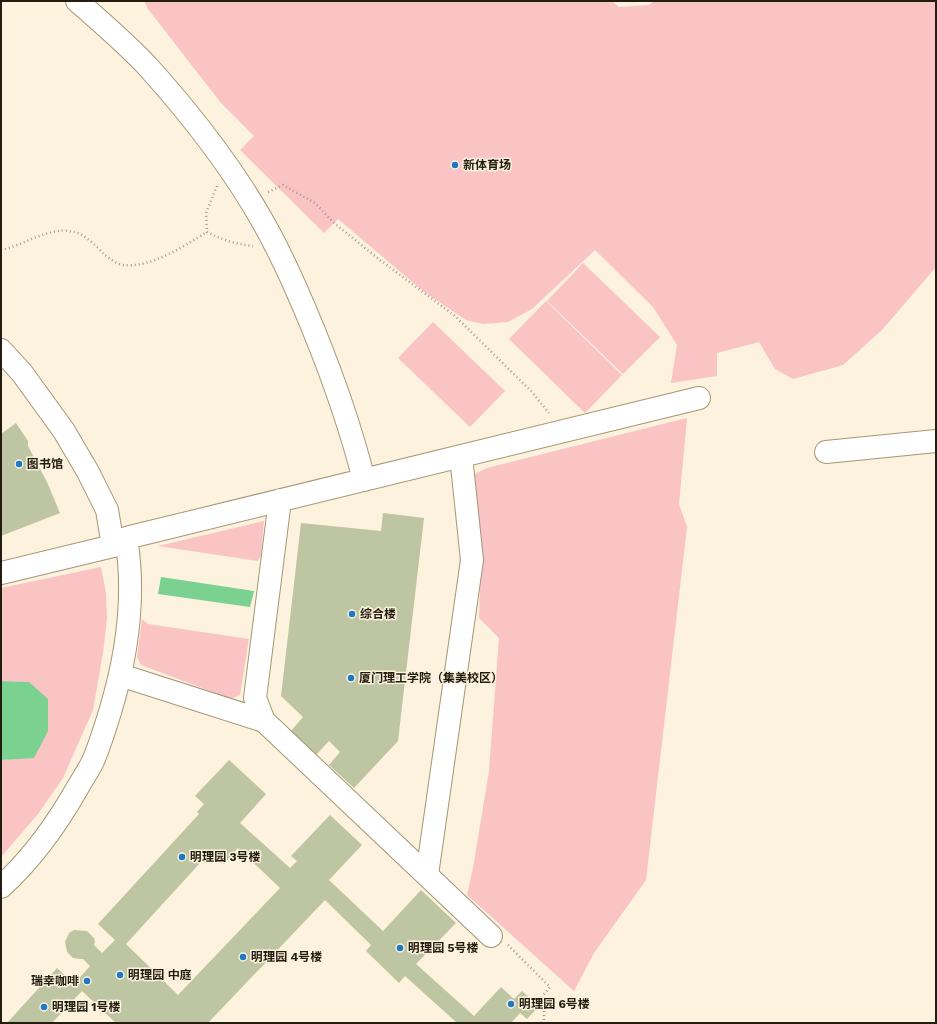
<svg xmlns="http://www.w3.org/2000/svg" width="937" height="1024" font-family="'Work Sans','Noto Sans SC',sans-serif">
<rect width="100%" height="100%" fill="#fcf2dd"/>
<!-- green -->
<path fill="#fac3c4" d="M144,1h468l7,6 30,-2 5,-4h282v266l-54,63 -39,35 -50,14 -18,-10 -16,-27 -42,11v23l-46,7 6,-38 -24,-38 -58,-57 -63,59 -24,13 -25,2 -17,-4 -43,-29 -85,-72 -14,14 -84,-83 14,-14 -33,-33 -73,-94z
M583,263l77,74 -37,37 -76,-73z
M546,301l76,74 -37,38 -76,-74z
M433,322l72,69 -35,36 -72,-69z
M687,418l-8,86 8,23 -41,353 -52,73 -20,38 -107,-96 6,-27 16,-97 10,-133 -20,-20 2,-59 -11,-68 5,-17 12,-6z
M264,521l-3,35 -3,5 -100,-15z
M101,567l5,26 1,25 -4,35 -10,57 -30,68 -25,36 -37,43v-97h7l21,-78 -28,-1v-93z
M142,619l6,5 101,15 -9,56 -7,3 -7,-1 -85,-32 -4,-8z"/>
<!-- water -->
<path fill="#7bd190" d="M161,577l93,14 -4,16 -92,-13z
M1,681l28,1 19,17v32l-14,27 -33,2z"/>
<!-- building -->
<path fill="#bdc5a2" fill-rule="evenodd" d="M16,423l12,18v5l19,36 13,31 -59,23v-102z
M383,513l41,5 -26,223 -44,47 -25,-23 11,-13 -11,-11 -13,14 -25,-24 12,-14 -22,-21 20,-173 80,8z
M229,760l37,34 -26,29 50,45 7,-7 -6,-5 39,-41 32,30 -33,35 54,51 38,-41 35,33 -40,41 58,52 27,-29 13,12 8,-8 17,15 -12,13 -7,-6 -9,10h-54l-52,-47 -6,7 -33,-32 5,-6 -46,-45 -117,123h-92l-34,-32 -30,32h-45l50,-55 17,16 16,-18 -7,-7h-3l-7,-1 -6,-6 -2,-10 4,-9 5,-3 13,1 7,7 1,4 -1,3 8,8 13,-13 -17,-16 101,-110 -2,-2 7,-8 -9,-8zM238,848l42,40 -102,107 -52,-51 85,-93 13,13z"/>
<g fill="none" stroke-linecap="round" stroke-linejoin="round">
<defs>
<path id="minor" d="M77,1c25,22 51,44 73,68 42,47 82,98 113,153 20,35 36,72 51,109 20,49 37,98 50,149
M1,350l21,23 42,58 24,41 19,38 6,36
M826,452l110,-11
M1,573l112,-27 17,-9 569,-139
M120,675l144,46 227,215
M264,721l-9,-23 25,-198
M427,875l45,-315 -11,-104
M1,887c32,-29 56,-63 77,-100 5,-9 11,-17 15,-26 7,-16 12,-33 17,-49 17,-56 26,-115 16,-174"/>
</defs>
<!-- minor casing -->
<use href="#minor" stroke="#a59575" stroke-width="24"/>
<!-- path -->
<path stroke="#a39a89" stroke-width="2.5" stroke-dasharray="1 3" stroke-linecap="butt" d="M217,186l-11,27 1,19c15,8 29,12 46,14
M268,192l15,-7 32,18 19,20 46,37 75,56 76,75 18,22
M1,250c20,-4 38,-17 58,-19 4,-1 10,0 15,1 10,1 24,16 31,23 5,4 13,10 19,10 27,3 60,-19 83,-33
M508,945l42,42 -10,12 4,8v14l-2,2"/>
<!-- minor -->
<use href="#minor" stroke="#fff" stroke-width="22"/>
</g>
<!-- markers -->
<g fill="#1d78c5" stroke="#fcf2dd" stroke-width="1.5">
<circle cx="455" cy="165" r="4"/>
<circle cx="19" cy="464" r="4"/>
<circle cx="352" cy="614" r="4"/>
<circle cx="351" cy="678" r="4"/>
<circle cx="182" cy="857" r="4"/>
<circle cx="400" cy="948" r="4"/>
<circle cx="243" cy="957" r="4"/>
<circle cx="120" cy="975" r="4"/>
<circle cx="87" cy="981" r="4"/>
<circle cx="511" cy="1004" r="4"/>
<circle cx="44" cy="1007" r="4"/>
</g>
<g text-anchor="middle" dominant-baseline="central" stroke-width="3" stroke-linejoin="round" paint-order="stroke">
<!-- poi labels -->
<g font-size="12" font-weight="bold" fill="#231d10" stroke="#fcf2dd" text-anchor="start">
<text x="463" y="165">新体育场</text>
<text x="27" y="464">图书馆</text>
<text x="360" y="614">综合楼</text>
<text x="359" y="678">厦门理工学院（集美校区）</text>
<text x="190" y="857">明理园 3号楼</text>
<text x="408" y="948">明理园 5号楼</text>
<text x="251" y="957">明理园 4号楼</text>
<text x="128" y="975">明理园 中庭</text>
<text x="79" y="981" text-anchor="end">瑞幸咖啡</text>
<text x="519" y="1004">明理园 6号楼</text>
<text x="52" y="1007">明理园 1号楼</text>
</g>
</g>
<!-- border -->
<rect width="937" height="1024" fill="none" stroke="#231d10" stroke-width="4"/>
</svg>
